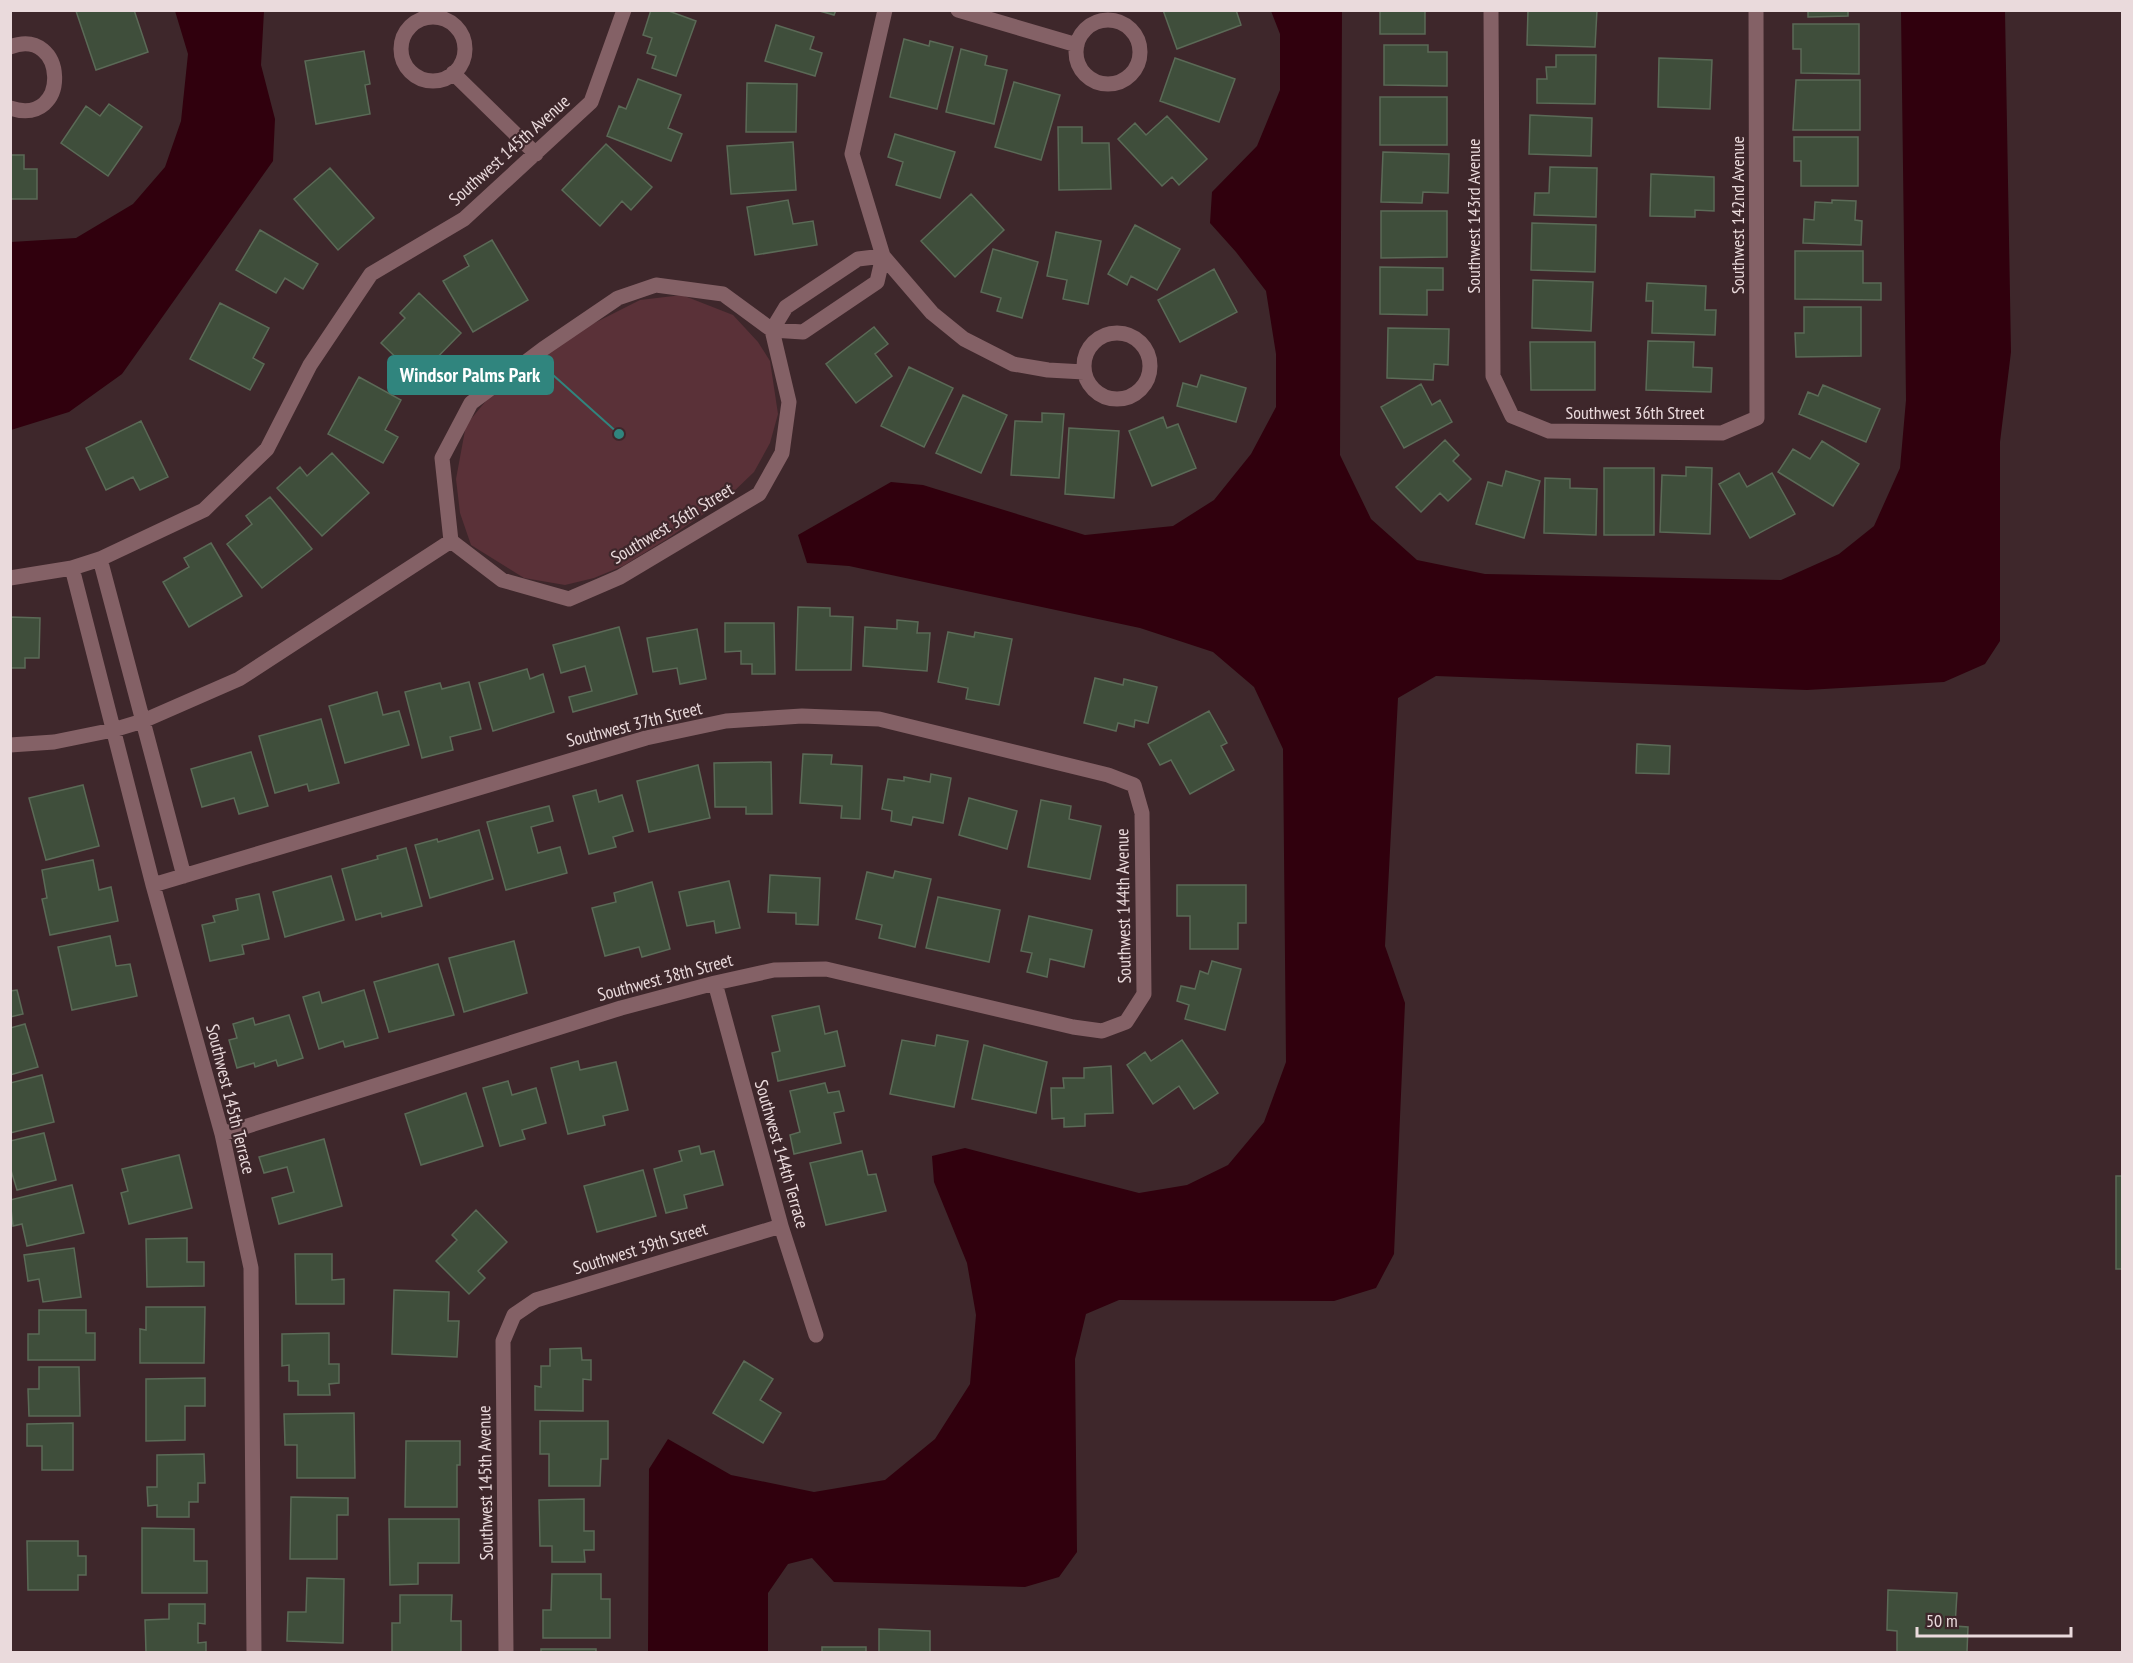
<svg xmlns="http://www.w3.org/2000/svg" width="2133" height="1663" font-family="'PT Sans Narrow',sans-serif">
<rect width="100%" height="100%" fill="#3e272b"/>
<!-- green -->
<path fill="#5a3138" d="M682,295l51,20 25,27 12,19 8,53 -8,29 -16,29 -27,26 -60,41 -44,27 -29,12 -29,7 -41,-7 -53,-33 -11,-32 -4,-34 10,-54 24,-29 36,-23 17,-24 97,-49z"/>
<!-- water -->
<path fill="#30000d" d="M1342,10l-2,445 31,64 46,41 68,14 296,6 58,-26 35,-28 26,-58 6,-68 -5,-389h104l6,341 -11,90v199l-15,23 -41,18 -137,8 -371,-14 -38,22 -13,248 20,57 -11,251 -18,34 -42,13 -215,-1 -33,14 -11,45 2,193 -18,25 -34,10 -191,-5 -22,-24 -24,6 -20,29v59h-120l1,-183 19,-30 63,36 83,17 71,-12 50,-41 35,-55 6,-69 -9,-52 -33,-81 -2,-26 33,-8 174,45 48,-8 41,-20 36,-43 22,-60 -3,-313 -29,-62 -41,-35 -73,-24 -291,-62 -42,-3 -9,-28 93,-53 32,3 162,50 88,-9 41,-26 37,-46 25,-47v-53l-10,-63 -30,-39 -26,-29 2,-31 45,-46 23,-56v-56l-9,-23z
M175,11h89l-3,54 14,54 -2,42 -151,213 -53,38 -58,18v-188l65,-4 57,-34 32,-37 16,-46 7,-67z"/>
<!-- building -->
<path fill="#3f4e3b" stroke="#5b6a57" stroke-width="1.5" d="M134,10l14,42 -52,18 -20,-59z
M651,10h15l30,11 -20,55 -24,-8 4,-12 -9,-3 5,-15 -9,-3z
M816,10h20l-2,5z
M1163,10h73l5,15 -64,24z
M1380,10h45v24h-45z
M1528,10h69l-2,37 -68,-2z
M1808,10h40v6l-40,1z
M1793,24h66v50l-58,-1v-24h-8z
M776,25l38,12 -4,12 12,4 -7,23 -50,-15z
M904,39l25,7 1,-5 23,6 -16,62 -47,-12z
M1384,45h44v7h19v34l-63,-1z
M961,49l26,7 -2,9 22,5 -13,54 -48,-12z
M364,51l6,33 -5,1 5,29 -54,10 -11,-63z
M1556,55h40l-1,49 -58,-1v-24h10l-1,-12h10z
M1175,58l60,21 -16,43 -59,-21z
M1659,58l53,2 -2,49 -52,-2z
M638,79l43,16 -13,33 14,6 -11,27 -64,-25 12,-30 7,3z
M1796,80h64v50h-67z
M1014,82l46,13 -19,65 -46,-13z
M747,83l50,1 -1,48h-50z
M1380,97h67v48h-67z
M109,104l33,23 -34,49 -47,-33 25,-37 14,10z
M1530,115l62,3 -1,38 -62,-2z
M1167,116l40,43 -28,26 -7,-8 -10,9 -44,-47 17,-16 11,12z
M1058,127h24v16h27l2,46 -52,1z
M895,134l60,18 -15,46 -44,-13 7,-23 -15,-5z
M1794,137h64v49h-57v-25h-7z
M793,142l3,48 -65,4 -4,-48z
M10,143l1,12h13v14h13v30h-27z
M606,144l46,43 -21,23 -9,-9 -22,25 -38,-36z
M1383,152l66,2 -1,39 -25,-1 -1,11 -41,-1z
M1550,167l47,1 -1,49 -62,-2 1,-22h14z
M330,168l44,50 -36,32 -44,-51z
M1651,174l63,3v34l-19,-1v7l-45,-1z
M971,194l33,36 -49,47 -34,-36z
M788,200l5,24 20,-3 4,24 -62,10 -8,-48z
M1832,200l24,1 -1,19 7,1 -1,24 -58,-2 1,-24 10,1 1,-18 17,1z
M1381,211h66v46l-66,1z
M1532,223l64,2 -1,47 -64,-2z
M1135,225l45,24 -23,41 -26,-14 -4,9 -19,-11z
M260,230l58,34 -15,25 -18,-11 -9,15 -40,-23z
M1056,232l45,9 -13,63 -25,-5 4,-19 -20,-4z
M492,240l36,60 -55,32 -30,-51 26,-15 -5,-10z
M993,249l45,13 -16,56 -25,-7 4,-13 -20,-6z
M1795,251h68v32h18v17l-86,-1z
M1380,267l63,1v22h-16v25l-47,-1z
M1214,269l23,43 -57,30 -22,-42z
M1533,280l60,2 -2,49 -59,-3z
M1647,283l59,3 -1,24h11l-1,25 -63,-2 1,-32h-7z
M419,293l42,40 -35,36 -8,-8 -9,9 -28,-27 24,-25 -5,-5z
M220,303l49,25 -16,30 11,6 -14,26 -60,-31z
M1804,307h57v49l-65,1 -1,-24h9z
M874,327l14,17 -13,10 17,22 -36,27 -30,-39z
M1388,328l61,1 -1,36 -14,-1 -1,16 -46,-2z
M1648,341l46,1 -1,25 19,1 -1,24 -65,-2z
M1530,342h65v48h-64z
M909,367l44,21 -29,59 -43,-21z
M1201,375l45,13 -10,34 -59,-16 6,-23 14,4z
M359,377l42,23 -16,30 13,7 -15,26 -55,-29z
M1421,384l11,21 8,-5 12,22 -48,26 -23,-41z
M1823,385l57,24 -14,33 -67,-28 9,-22 10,4z
M963,395l44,20 -26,58 -45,-20z
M1042,413l22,1 -5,64 -48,-3 4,-54 27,1z
M1163,417l4,11 11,-4 18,44 -44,18 -23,-55z
M141,421l27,56 -28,13 -7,-13 -27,13 -20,-42z
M1069,428l50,3 -5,67 -49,-4z
M1445,440l14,15 -6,6 18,18 -23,22 -8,-8 -19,19 -25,-25z
M1822,441l37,23 -26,42 -55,-34 15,-23 17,10z
M332,453l37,40 -47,43 -45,-48 23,-21 7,9z
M1686,467l26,1 -2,66 -50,-2 2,-57 24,1z
M1604,468h50v67h-50z
M1506,471l34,10 -16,57 -48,-14 12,-42 14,4z
M1739,473l8,14 25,-14 23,41 -45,24 -31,-54z
M1545,478l25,1v9l27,1 -1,46 -52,-2z
M270,497l42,52 -50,39 -35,-44 25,-20 -6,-8z
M211,543l31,53 -53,31 -26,-45 26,-15 -5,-9z
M798,607l32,1v8l23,1 -2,53h-55z
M10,617l30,1 -1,40h-14v10h-15z
M897,620l21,2 -1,11h13l-3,38 -64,-5 2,-39 32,2z
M725,623h49l1,51h-23v-10h-11v-13l-16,1z
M619,627l18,67 -64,18 -4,-15 23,-6 -7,-25 -24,7 -8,-28z
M697,629l9,50 -26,5 -3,-16 -24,4 -6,-34z
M948,632l26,5 1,-5 37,7 -13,66 -33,-6 2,-11 -30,-6z
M527,669l3,10 13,-5 11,38 -61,19 -14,-48z
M1095,678l28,7 1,-6 33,8 -9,36 -13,-3 -1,7 -16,-4 -2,8 -32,-8z
M469,682l12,47 -31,8 3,13 -31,8 -17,-66 35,-9 2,6z
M377,692l6,23 16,-4 10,34 -64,18 -16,-57z
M1209,711l18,32 -6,3 13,24 -44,24 -19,-34 -11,5 -12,-21z
M321,719l18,64 -30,8 -2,-7 -32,9 -16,-57z
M1637,744l33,2 -1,28 -33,-1z
M251,752l17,54 -29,8 -5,-16 -32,9 -11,-38z
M803,754l29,1 -1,9 31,2 -2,53 -19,-1 1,-12 -42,-3z
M771,762l1,52h-26v-7h-31l-1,-44z
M698,765l12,53 -61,14 -12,-51z
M931,774l20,4 -8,45 -30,-6 -2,8 -20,-4 1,-10 -10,-2 6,-30 16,2v-4l26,5z
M83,785l16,61 -53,14 -17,-62z
M596,790l3,12 23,-7 11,36 -20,6 3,10 -27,7 -16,-58z
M969,798l48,13 -10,38 -48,-14z
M1041,800l30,6 -2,13 32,7 -11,53 -62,-12z
M549,806l4,15 -22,6 7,26 22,-6 7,26 -61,17 -19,-68z
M479,830l14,49 -63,19 -15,-53 22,-6 1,3z
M406,848l16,58 -40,11 -1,-4 -25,7 -14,-51 36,-10 -1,-3z
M93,860l6,30 12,-3 7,34 -68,14 -8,-36 5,-1 -5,-28z
M895,871l36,8 -16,68 -36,-9 3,-13 -26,-6 11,-47 26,6z
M770,875l50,3 -2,47 -22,-1v-11l-28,-1z
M331,876l13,44 -59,17 -12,-45z
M729,881l11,47 -24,5 -2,-12 -27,5 -8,-34z
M652,882l18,67 -28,8 -3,-10 -34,9 -13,-48 24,-6 -2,-9z
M1177,885h69v38h-8v26h-48v-33h-13z
M259,894l10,45 -27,6 2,9 -34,7 -8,-36 13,-3 -2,-6 25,-6 -2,-11z
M938,897l62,13 -11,52 -63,-14z
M1029,916l63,14 -8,37 -34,-8 -3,18 -20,-5 5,-19 -11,-2z
M110,936l6,30 14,-2 7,32 -65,14 -14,-63z
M514,941l13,52 -63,19 -15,-54z
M1212,961l29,8 -16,61 -40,-11 4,-14 -12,-4 4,-15 14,3 5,-18 8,3z
M438,964l16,51 -65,17 -15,-50z
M17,990l6,24 -13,3v-26z
M364,990l14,48 -33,9 -2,-6 -24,8 -16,-52 16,-5 3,11z
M819,1006l6,28 12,-3 8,35 -67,15 -6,-28 8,-2 -8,-35z
M289,1015l14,43 -25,8 -2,-6 -21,7 -1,-4 -17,5 -8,-28 8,-2 -4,-14 20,-6 2,7z
M25,1024l13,43 -28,8v-47z
M937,1035l31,6 -14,66 -64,-13 12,-54 33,6z
M1182,1040l36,53 -24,16 -15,-23 -26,18 -26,-39 18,-13 6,9z
M984,1045l63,17 -11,51 -64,-14z
M578,1061l2,9 36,-8 12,48 -25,6 2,9 -37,9 -17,-66z
M1111,1066l2,47 -28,1v12l-21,1v-9l-12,1 -1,-31h13l-1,-10h21v-10z
M42,1075l12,47 -44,11v-50z
M508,1081l4,14 24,-7 10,35 -24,7 3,9 -25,7 -17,-58z
M825,1083l3,10 11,-2 5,20 -10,2 7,30 -47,11 -4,-19 10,-3 -10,-41z
M466,1093l17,53 -62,19 -16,-51z
M44,1133l12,47 -39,10 -7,-23v-26z
M324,1139l18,67 -63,18 -7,-26 22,-6 -7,-25 -23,6 -5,-16z
M699,1146l2,8 13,-3 9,34 -39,10 3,13 -21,5 -12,-44 28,-8 -3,-10z
M862,1151l6,24 8,-1 10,37 -60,14 -16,-62z
M179,1155l13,53 -63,16 -8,-31 7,-2 -6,-22z
M643,1170l13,46 -59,16 -13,-46z
M2116,1176h6v93h-6z
M72,1185l12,48 -57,13 -5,-22 -9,2 -3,-26z
M476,1210l31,32 -29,29 7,7 -16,16 -33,-33 21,-21 -5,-5z
M187,1238v24h17v24l-57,1 -1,-48z
M74,1248l7,49 -38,5 -4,-23 -11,2 -4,-26z
M295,1254h37v26l12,-1v25h-48z
M394,1290l55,2 -1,29h11l-2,36 -65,-3z
M146,1307h59l-1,56h-64v-34l6,1z
M39,1310h47v23h9v27h-67v-26h11z
M329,1333v31h10v19l-10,1 1,11h-32v-14h-9v-16l-7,1v-32z
M581,1348l1,12h9v20l-8,-1v32l-48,-1v-24l6,1v-21h9v-17z
M744,1361l29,18 -13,21 21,13 -18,30 -50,-30z
M39,1367h40l1,49h-51l-1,-27h11z
M205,1378v28h-20v34l-39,1v-62z
M354,1413l1,65h-58v-33h-12l-1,-31z
M540,1421h68v38h-7l-1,27h-51v-32h-9z
M73,1423v47h-31v-24h-15v-22z
M406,1441h54v24h-3v42h-52z
M204,1454l1,29h-7v19h-9v15h-32v-12l-9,1 -1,-19h10v-32z
M291,1497l57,1v17h-11v44h-47z
M584,1499v32h10v19h-10l1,12h-33v-16h-12l-1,-46z
M389,1519h70v44h-41v21l-28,1z
M142,1528l52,1v32h13v32h-65z
M27,1541h51v15h8v19h-8v15h-50z
M552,1574h49v25h9v39h-67v-28h8z
M307,1578l37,1 -1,64 -56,-2 1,-29h18z
M1888,1590l69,3 -2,33 13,1 -1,25h-70v-21l-10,-1z
M400,1595h52l-1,26h10v31h-69v-29h8z
M169,1604h36v20l-7,-1v20l8,-1v10h-60l-1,-32 24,-1z
M879,1629l51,2v21h-51z
M822,1647h44v5h-44z
M541,1649h55v3h-55z"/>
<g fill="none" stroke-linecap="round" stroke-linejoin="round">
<!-- minor -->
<path stroke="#846166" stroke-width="15" d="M885,10l-33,144 31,102 49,57 32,26 49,25 35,6 36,2
M958,10l119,35
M1491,10l2,366 19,40 37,15 173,2 35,-15 -1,-408
M401 49a32 32 0 1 1 64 0a32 32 0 1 1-64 0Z
M1076 52a32 32 0 1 1 64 0a32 32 0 1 1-64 0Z
M10,47c57,-22 62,81 0,61
M453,73l83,81
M883,256l-6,26 -74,50 -31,-2 14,-23 72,-48z
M656,285l67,9 49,36 17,72 -7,51 -23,41 -139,83 -51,22 -67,-19 -51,-39 -9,-83 29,-55 72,-54 75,-51z
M1084 366a33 33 0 1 1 66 0a33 33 0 1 1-66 0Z
M100,559l84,317
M72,568l81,317 69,249 29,134 3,384
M10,578l62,-10 28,-9 104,-49 63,-61 43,-84 61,-91 93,-55 127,-117 33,-92
M10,745l44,-3 59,-12 30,-9 96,-42 212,-138
M153,885l493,-147 80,-17 76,-5 77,3 229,56 26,10 8,28 2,181 -18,28 -24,9 -29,-4 -247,-58 -52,1 -59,13 -94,25 -399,126
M715,983l66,243 35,109
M506,1652l-3,-311 11,-26 22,-15 245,-74"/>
</g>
<g text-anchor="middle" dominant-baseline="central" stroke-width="4.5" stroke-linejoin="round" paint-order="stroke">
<!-- street labels -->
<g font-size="18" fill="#eadadc" stroke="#3e272b">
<text transform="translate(509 150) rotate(-42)">Southwest 145th Avenue</text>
<text transform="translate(1737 215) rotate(-90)">Southwest 142nd Avenue</text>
<text transform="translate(1473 216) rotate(-90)">Southwest 143rd Avenue</text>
<text x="1635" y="412">Southwest 36th Street</text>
<text transform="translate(672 523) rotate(-31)">Southwest 36th Street</text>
<text transform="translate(634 724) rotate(-14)">Southwest 37th Street</text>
<text transform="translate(1123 906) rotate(-91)">Southwest 144th Avenue</text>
<text transform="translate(665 977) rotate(-15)">Southwest 38th Street</text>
<text transform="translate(231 1099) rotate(76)">Southwest 145th Terrace</text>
<text transform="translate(782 1154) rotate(74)">Southwest 144th Terrace</text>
<text transform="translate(640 1248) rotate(-17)">Southwest 39th Street</text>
<text transform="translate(485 1483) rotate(-91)">Southwest 145th Avenue</text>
</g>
</g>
<!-- callouts -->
<path fill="none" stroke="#30857e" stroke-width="2" d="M619 434L553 375"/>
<circle fill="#30857e" stroke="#3e272b" stroke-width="2" cx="619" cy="434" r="6"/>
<rect fill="#30857e" stroke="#30857e" stroke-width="2" x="388" y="356" width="165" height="38" rx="6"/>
<g font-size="20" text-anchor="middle" font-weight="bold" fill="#fff">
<text x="470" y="382">Windsor Palms Park</text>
</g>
<!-- border -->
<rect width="2133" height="1663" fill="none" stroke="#eadadc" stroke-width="24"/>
<!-- scale -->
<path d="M1917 1627v9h154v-9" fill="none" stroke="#eadadc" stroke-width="3"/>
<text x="1926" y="1627" font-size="18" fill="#eadadc" stroke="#3e272b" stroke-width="4.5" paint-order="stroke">50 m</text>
</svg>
